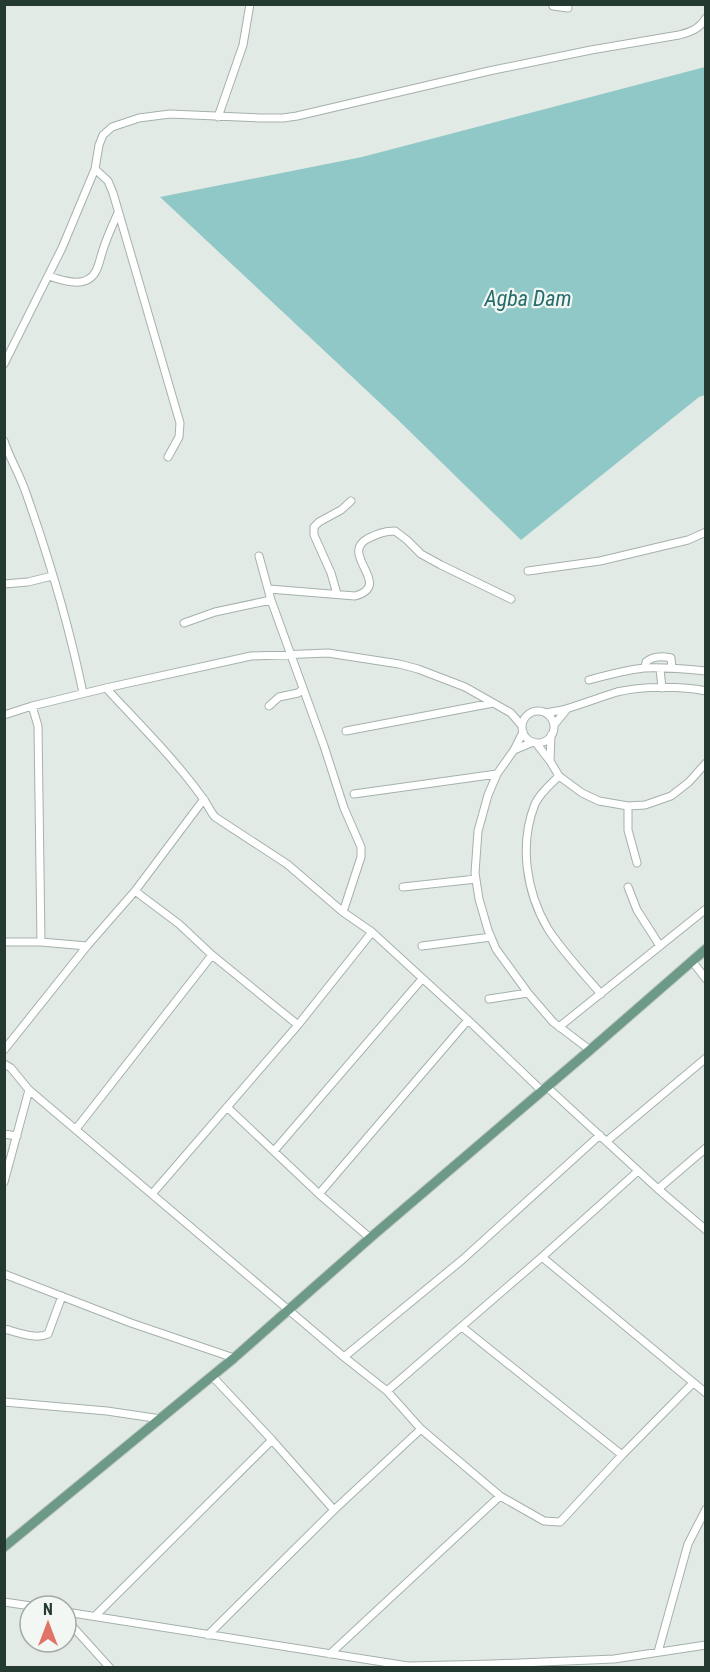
<svg xmlns="http://www.w3.org/2000/svg" width="710" height="1672" font-family="'Roboto Condensed',sans-serif">
<rect width="100%" height="100%" fill="#e2eae5"/>
<!-- water -->
<path fill="#90c8c8" d="M705,67v328l-6,2 -178,143 -126,-123 -235,-220 202,-40z"/>
<g fill="none" stroke-linecap="round" stroke-linejoin="round">
<defs>
<path id="minor" d="M553,4v2l15,2
M218,117l25,-72 7,-41
M95,169l13,12 5,12 67,230 -1,14 -11,20
M49,276c14,5 38,13 47,-5 3,-6 4,-12 6,-18 4,-14 10,-27 16,-40
M4,364l58,-116 33,-79 4,-24 4,-10 9,-8 27,-9 31,-4 90,4h23l14,-2 192,-45 102,-21 88,-15c12,-3 20,-6 27,-17
M4,441c6,18 16,34 22,52 23,65 43,132 57,200
M259,556l12,44 53,146 20,62 17,39v10l-18,55
M528,571l72,-10 88,-21 18,-8
M4,584l24,-2 24,-6
M269,589l86,7c39,-11 -16,-41 12,-57 10,-5 17,-8 28,-8l12,9 14,14 20,11 70,34
M337,594l-6,-21 -17,-38v-8l5,-5 22,-12 10,-9
M184,623l31,-11 56,-12
M645,668l1,-6c7,-6 16,-6 25,-4l1,10
M660,669l2,19
M589,680c18,-5 37,-10 55,-12 21,-1 42,1 62,3
M106,688c32,35 68,70 96,109 5,6 7,13 13,20l72,47 56,48 29,20 96,88 74,71
M32,706l6,20 3,216
M269,706l10,-9 19,-4 5,-4
M522 727a16 16 0 1 1 32 0a16 16 0 1 1-32 0Z
M546,713c7,-2 16,-2 23,-5 16,-5 32,-11 48,-16 25,-6 64,-6 89,-1
M4,715l28,-9 74,-18 145,-32 77,-3 71,11 19,5 47,18 46,26 11,13
M554,725l13,-16
M346,731l147,-28
M523,732l-9,18 -17,24 -9,21 -10,36 -3,42 4,26 9,31 8,19 32,44 25,29 37,28
M536,743l14,18 9,15 23,17 17,8 29,5 17,-1 26,-9 18,-14 17,-19
M514,750l19,-8
M550,761l1,-26
M559,776c-8,8 -19,17 -24,28 -16,40 -9,88 13,125 15,23 35,44 53,65
M354,794l143,-20
M628,806v24l9,33
M403,887l73,-8
M628,887l9,23 23,36
M135,891l44,33 33,31 86,70
M4,942h37l46,4
M422,946l69,-9
M692,961l14,18
M489,999l39,-6
M559,1027l147,-118
M4,1050l83,-104 48,-55 69,-92
M4,1064l7,4 18,22 315,267 43,34 34,38 79,67 44,25 16,1 62,-67 71,-72
M547,1087l111,102 48,41
M227,1107l92,87 51,44
M76,1129l136,-174
M4,1134l13,2
M607,1141l99,-83
M274,1151l148,-172
M4,1182l25,-92
M658,1189l48,-41
M152,1194l146,-169 74,-93
M319,1194l149,-174
M542,1257l164,136
M4,1274l127,49 103,35
M462,1327l160,128
M4,1329c14,3 31,11 44,5l14,-38
M344,1357l118,-97 138,-125
M212,1376l60,64 62,70
M387,1391l155,-134 96,-86
M4,1402l103,9 54,8
M4,1602l27,4
M66,1612l342,54 85,-2 121,-5 92,-14
M69,1612l1,10 3,5 37,41
M95,1616l177,-176
M208,1635l126,-125 87,-81
M658,1652l30,-108 18,-35
M330,1654l170,-158"/>
<path id="major" d="M4,1547l230,-189 136,-120 220,-188 116,-101"/>
</defs>
<!-- minor casing -->
<use href="#minor" stroke="#a5b1ab" stroke-width="9"/>
<!-- major casing -->
<use href="#major" stroke="#bdc4c1" stroke-width="11"/>
<!-- minor -->
<use href="#minor" stroke="#fff" stroke-width="7"/>
<!-- major -->
<use href="#major" stroke="#6c9a87" stroke-width="9"/>
</g>
<g text-anchor="middle" dominant-baseline="central" stroke-width="4.5" stroke-linejoin="round" paint-order="stroke">
<!-- water labels -->
<g font-size="22" font-style="italic" fill="#266c6d" stroke="#f2f7f3">
<text x="528" y="298">Agba Dam</text>
</g>
</g>
<!-- border -->
<rect width="710" height="1672" fill="none" stroke="#243930" stroke-width="12"/>
<!-- north arrow -->
<g transform="translate(48 1624)"><circle r="28" fill="#f2f7f3" stroke="#a0aba5" stroke-width="1.5"/>
<path d="M0-4.5L10 22L0 15L-10 22Z" fill="#e07469"/>
<text y="-9" font-size="16" font-weight="bold" text-anchor="middle" fill="#243930">N</text>
</g>
</svg>
